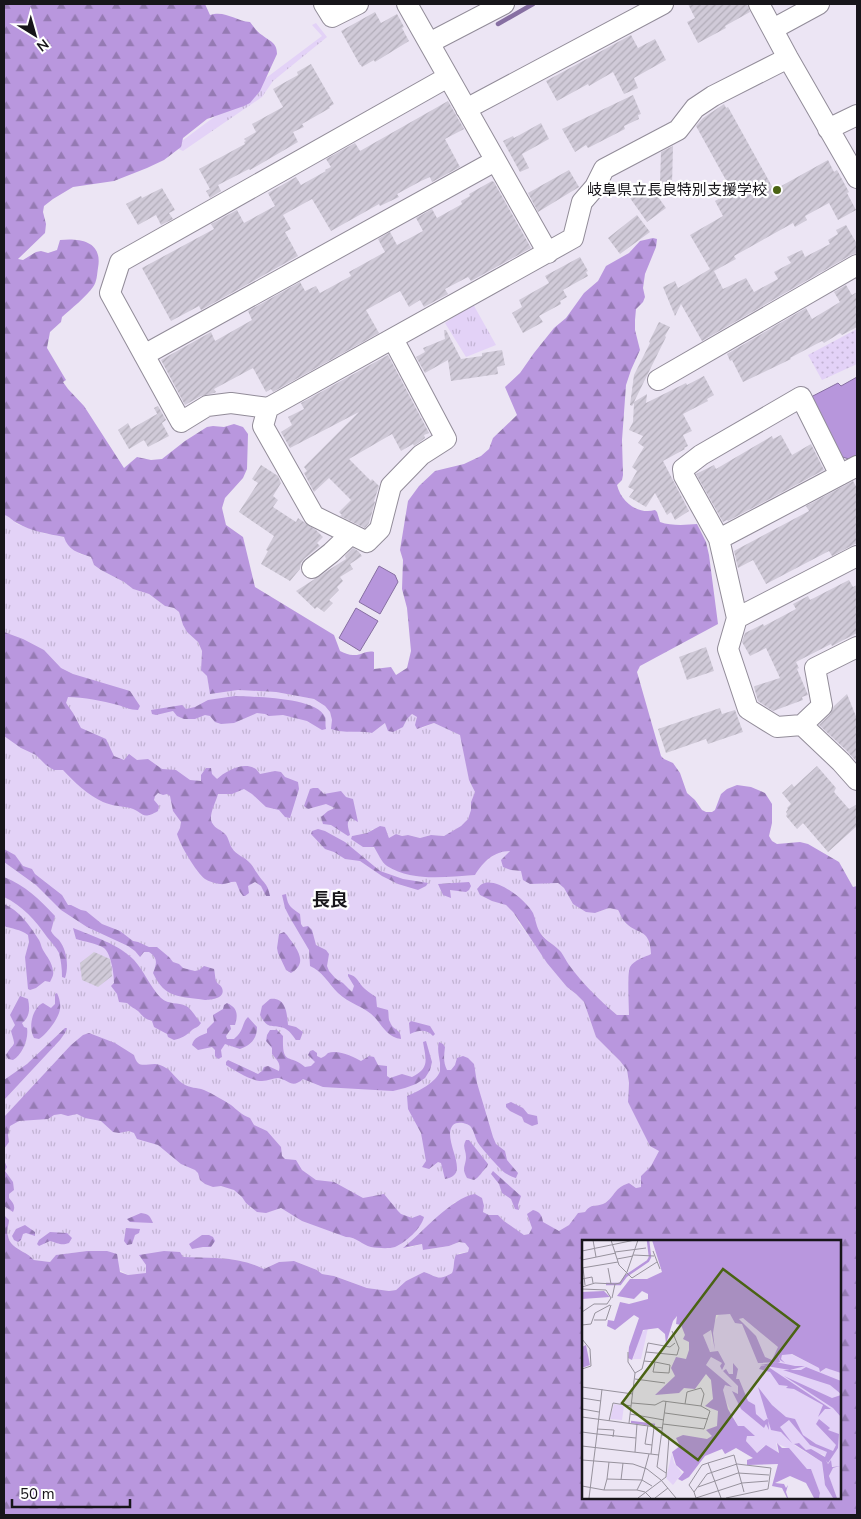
<svg xmlns="http://www.w3.org/2000/svg" width="861" height="1519" font-family="'Nunito Sans','Noto Sans JP',sans-serif">
<defs>
<pattern id="grass-tufts" width="24" height="20" patternUnits="userSpaceOnUse" patternTransform="scale(1.25)"><rect width="24" height="20" fill="#e3d2f7"/><path d="M3 7l-1-3M5 7V3M7 7l1-3M15 17l-1-3M17 17v-4M19 17l1-3" fill="none" stroke="#c2b3d3"/></pattern>
<pattern id="forest-firs" width="22" height="20" patternUnits="userSpaceOnUse" patternTransform="scale(1.25)"><rect width="22" height="20" fill="#b997de"/><path d="M5 1l3.5 6h-7zM16 11l3.5 6h-7z" fill="#957ab3"/></pattern>
<pattern id="park-dots" width="8" height="8" patternUnits="userSpaceOnUse" patternTransform="scale(1.25)"><rect width="8" height="8" fill="#e3d2f7"/><path d="M2 2h.1M6 6h.1" fill="none" stroke="#c2b3d3" stroke-width="1.8" stroke-linecap="round"/></pattern>
<pattern id="building-hatch" width="6" height="6" patternUnits="userSpaceOnUse" patternTransform="scale(1.25)"><rect width="6" height="6" fill="#d0cad8"/><path d="M-1 1l2-2M0 6l6-6M5 7l2-2" fill="none" stroke="#b2adb9"/></pattern>
</defs>
<rect width="100%" height="100%" fill="#ece5f4"/>
<!-- grass -->
<path fill="url(#grass-tufts)" d="M316,23l11,14 -54,44 -11,16 -79,54 -9,-4 148,-111 -10,-11z
M473,304l23,41 -30,12 -21,-34z
M4,515h3l10,9 26,9 21,4 16,17 11,3 3,8 7,5 23,12 9,7 16,5 16,12 9,2 5,4 4,13 4,7 11,10 4,9 -1,18 6,7 3,17 28,-3 38,2 38,7 11,7 5,6 2,8 17,12 13,-2 10,3 13,-10 18,4 4,-8 5,-5 5,3 5,11 12,-5 27,12 8,44 6,13 -4,10v8l-3,9 -7,7 -17,10 -13,-1 -11,3 -12,-3 -6,1 -6,-2 -7,4 -2,-6 -14,-3 -6,4 -15,3v3c6,6 14,4 21,8 6,3 6,12 11,16 26,19 60,14 90,12l5,-8 20,-16h11l1,19 10,1 24,12h13l6,5 9,16 22,9 14,-5 9,2c2,3 3,8 6,11 12,15 26,4 27,33l-16,8 -7,18 2,14 -1,21h-12l-26,-23 -24,-28 -7,-12 -20,-19 -6,-12 -1,-7 -56,-25c6,12 17,10 27,15 7,3 12,13 15,19l48,64 9,7 8,8 12,35 24,24 7,9 2,13 -1,19 31,49 -8,15 -10,10v11l-5,1 -7,-5 -10,5 -6,9 -11,8h-7l-10,7 -7,1 -9,12 -10,7 -29,-10 2,6 -3,6 -5,1 -20,-14 -6,-6h-9l-6,-3 1,-6 -29,-4 -51,45 4,1 14,-4 2,6 25,-4 10,-4 6,1 4,5 -1,4 -9,1 -7,20c-14,8 -14,4 -28,-1l-18,9 -10,9 -7,1 -22,-3 -33,-12 -12,-2 -5,-4 -23,-9 -15,1 -15,7c-27,-13 -52,-11 -81,-12 -15,0 -29,-1 -43,-2l6,10v9l-18,1 -41,-24 -30,4 -7,7 -16,-2c-7,-9 -23,-11 -26,-23 -2,-9 5,-16 -4,-22z"/>
<!-- forest -->
<path fill="url(#forest-firs)" fill-rule="evenodd" d="M4,4h201l5,11c15,-5 26,6 40,7 4,5 7,10 12,13 7,6 15,7 15,19l-17,37 -10,12 -6,3 -37,13 -24,19 -2,9 -17,13 -17,8 -33,13 -41,6 -20,12 -9,7 -1,6 3,12 -1,9 -27,26 5,1 13,-8 5,-1 7,2 9,-3 3,-10c20,-2 43,1 38,28 -1,6 -1,14 -5,19 -6,9 -22,22 -31,30l-1,5 -11,10 -3,16 19,32 -3,2 5,7 16,17 40,62 13,-11 14,3 11,-1 23,-18 22,-14 6,-1 11,1 10,-3 9,3 5,7 -1,35 -4,9 -18,20 -3,10 4,17 17,12 12,50 79,48 6,16c4,2 9,4 13,4 8,1 13,-5 21,-3v17l17,-2 5,8 11,-7 4,-17 -4,-43 -5,-19 1,-29 -3,-10 8,-49 11,-15 16,-15 29,-7 17,-8 8,-7 4,-11 24,-23 -12,-28 15,-14 14,-20 20,-25 12,-10 18,-25 14,-12 8,-15 23,-13 11,-12 13,-3 4,1 -1,8 -11,27 -2,14 2,9 -2,5 -7,7 -1,11v10l5,20 -9,20 -5,15 -4,55 1,35 -1,5 -5,5c4,17 21,30 38,25l2,2 3,10c11,4 26,3 37,2l9,18 3,13 9,69 -78,42 -3,6 24,84 3,3 9,4 7,10 7,20 8,7 7,10 4,2h6l3,-2 6,-16 6,-5 10,-4 14,2 14,6 7,11v19l-3,13 3,5 5,3 23,-2 8,2 31,18 14,25 4,-1v629h-853v-300l5,5c0,5 -3,11 -1,16 2,13 19,15 26,24l16,2 6,-7 31,-4h20l10,3 3,18 8,3 18,-2v-8l-7,-10 25,-4 16,1 3,5c28,1 55,-1 81,12l15,-7 15,-1 23,9 5,4 12,2 33,12 22,3 7,-1 10,-9 18,-9c14,5 14,9 28,1 3,-7 1,-12 4,-18l12,-3 1,-4 -4,-5 -6,-1 -10,4 -26,4 -1,-6 -19,4c20,-16 48,-50 72,-54l7,4 2,8 -1,6 6,3h9l6,6 20,14 5,-1 3,-6 -5,-14 6,-4c7,2 9,5 10,12l16,9 10,-6 9,-12 7,-1c6,-9 11,-5 18,-8 7,-3 10,-10 15,-15 3,-3 8,-5 11,-6l7,5 5,-1v-11l10,-10 8,-15 -9,-5 -22,-44 1,-19 -2,-13 -7,-9 -24,-24 -12,-35 -8,-8 -9,-7 -20,-24 -34,-51 -7,-7 -14,-4 -12,-6 -3,-6c1,-1 3,-4 5,-5 14,-8 44,16 51,29 3,7 3,14 8,21 5,7 14,11 20,18 3,4 5,9 8,13 14,19 30,35 48,50h12c0,-10 -2,-41 1,-48 4,-7 15,-10 21,-13 -1,-28 -15,-18 -27,-33 -3,-3 -4,-8 -6,-11l-9,-2 -14,5 -9,-1 -13,-8 -9,-16 -6,-5 -28,1 -7,-4 -2,-9 -10,-1 -8,-3 -2,-7 9,-9c-16,0 -27,11 -35,24 -29,2 -63,7 -88,-9 -6,-4 -9,-13 -13,-19h-11l-12,-8 1,-3 15,-3 13,-7 5,1 4,11 7,-4 6,2 6,-1 12,3 11,-3 13,1 17,-10 7,-7 3,-9v-8l4,-10 -6,-12 -9,-45 -26,-12 -17,6 -2,-4 2,-8 -5,-3 -5,5 -4,8 -10,5 -5,-1 -3,-8 -13,10c-13,-3 -27,1 -41,-4l1,-9 -2,-8 -5,-6 -11,-7 -38,-7 -38,-2 -28,4 -3,-18 -6,-6 1,-19 -4,-9 -11,-10 -4,-7 -4,-13 -5,-4 -9,-2 -16,-12 -16,-5 -9,-7 -23,-12 -7,-5 -3,-8c-13,-4 -23,-7 -27,-20 -16,-3 -33,-6 -47,-14 -5,-2 -7,-7 -13,-8zM584,1242h256v256h-256z
M4,632l19,7 21,11 17,18 12,6 57,17 10,15 -2,4c-8,0 -13,-3 -20,-5 -16,-4 -34,-8 -50,-8l-2,6 7,10 8,15 25,11 8,17 10,4 5,-6 8,6 11,-1 14,10 14,1 14,10 11,1v-6l5,-7h5l1,6 5,5c9,-8 25,-17 37,-11 3,1 4,4 6,6l15,-3 6,1 4,5 13,5 1,7 -9,29 -5,-1 -6,-7 -13,-3 -14,-13 -8,-5 -12,5h-14c-2,8 -8,18 -7,26 2,8 9,9 14,14 4,4 4,10 7,14 4,7 13,9 18,15 3,3 4,6 7,10 6,10 11,10 13,23h-4l-5,-10 -6,-4 -7,4 1,7 -4,3h-2l-3,-4 -4,-10c-5,-1 -10,3 -16,2 -3,0 -12,-3 -15,-5 -9,-7 -25,-34 -28,-45l3,-6 1,-6 -8,-11 -3,-15 -3,-2 -4,1 -5,-2 -3,3 -1,4 5,6 -1,5c-17,10 -14,1 -28,-3 -9,-2 -18,-2 -27,-6 -14,-6 -30,-21 -40,-32h-9l-8,-5 -10,-10 -15,-7 -17,-12z
M235,696c19,1 82,1 90,21 1,3 0,8 1,12l-4,1 -15,-9 -24,-6 -14,1 -4,-2 -8,-1 -23,10 -13,1 -6,-2 -5,-6 -5,-1 -10,4h-11l-7,-3 -4,-5 -17,4 -4,-1 -1,-4 31,-5 4,4 9,-2 13,-7z
M313,788h5l6,6 17,-3 5,6 7,2 5,23 -7,-4c-6,5 -2,11 -1,17l-2,1 -17,-11 -8,-1 -2,-7 7,-6 7,-3 -9,-4 -18,5 -4,-3 6,-17z
M318,829l7,2 20,11 35,29 23,8 25,4 -2,3 -8,4 -20,-6 -16,-8 -22,-15 -15,-2 -11,-7 -9,-3 -14,-15 1,-3z
M4,849l11,6 8,11 9,3 3,5 27,21 6,10h3l10,5 5,1 16,13 18,7 13,10 5,1 11,5h8l12,10 4,5 6,2 4,4 12,3 4,-1 5,-4 10,3c1,4 1,9 2,12 2,4 4,3 6,7 4,10 -10,12 -17,12 -25,-4 -40,-1 -52,-27 4,-10 5,-15 -4,-21h-5l-4,5 -5,-6 -7,-5 -41,-19 -26,-17 -25,-25 -32,-23z
M4,877c22,9 35,22 51,39l-4,15c2,4 5,6 8,9 8,10 10,27 6,38l-3,-1c0,-8 -1,-17 -3,-24 -3,-6 -8,-11 -12,-16 -12,-17 -24,-31 -43,-40z
M469,882l2,4 -2,4 -3,2 -16,-2 1,8 -8,-3 -5,-11z
M286,894c2,13 5,13 14,20l1,10 2,3 5,-1 4,4 4,15 10,5 3,4 -2,12 2,5 7,8 7,4 9,9 2,-6 -6,-10v-2c10,2 10,9 17,15 3,3 7,5 11,8l1,10 11,3c1,4 0,9 2,12 3,9 11,6 11,17 -11,-1 -18,-11 -24,-19 -10,-13 -28,-16 -39,-27 -9,-9 -16,-22 -28,-27l-1,-16 -20,-34 -4,-8 -3,-13z
M4,904c15,6 26,22 35,36 2,3 2,7 4,10 4,7 9,12 10,21 1,4 -1,7 -3,11l-5,-1 -9,7 -6,2 -2,-1 -3,-32 4,-15 -1,-7c-8,-6 -16,-6 -24,-9z
M73,928c20,8 47,17 61,32 11,12 16,27 27,38 8,7 17,4 25,8 5,2 11,13 15,17 -3,5 -5,4 -9,7 -6,6 -10,8 -18,10l-6,-3 -1,-3 -13,-7 -2,-6c-9,-3 -8,-4 -14,-10 -4,-3 -7,-4 -11,-8l-8,-1 -2,-8 -6,-8 3,-3c0,-10 -3,-29 -10,-35 -8,-5 -19,-6 -28,-9z
M284,932l3,3c8,12 23,27 4,38l-5,-3 -8,-17 -1,-5 2,-14z
M57,993c2,4 4,11 3,16 -1,9 -13,25 -21,30l-5,-1c-6,-10 -2,-30 9,-35l8,5 4,-4v-10z
M20,996l8,3c2,9 2,18 -6,24l2,4 3,1c2,11 -5,27 -14,32l-5,-1 -2,-4c9,-15 10,-6 5,-24l4,-6 -5,-10z
M270,999c16,-2 17,14 18,26l8,2 7,5 -3,8h-4c-3,-4 -7,-10 -12,-12 -14,-4 -16,2 -24,-13l2,-9z
M227,1003c11,5 11,12 8,22h-5l1,4 -5,7 1,3h7c11,-9 7,-15 14,-22l9,10c0,12 -6,18 -17,22l-15,-5 -4,6 1,7 -4,2 -3,-3v-6l-3,-3 -14,3 -6,-5c2,-8 8,-9 15,-12v-4l7,-7 -1,-7 10,-6 1,-4z
M411,1021l19,5 5,8 -2,2c-7,-7 -13,-6 -23,-2l-1,-11z
M65,1028h2l-2,5 -5,7 -56,60v-20l23,-16z
M270,1030h7l6,6c-1,31 6,17 22,31l6,-1 4,-4 -7,-7 2,-4 3,-1 4,3v3l4,2c3,-1 5,-3 7,-5 10,-4 26,4 33,8l8,-5 5,1 4,8 9,1v10l3,2 12,-4 10,3c18,-9 14,-17 11,-35l3,-1 6,21 -2,8 -5,8 -9,6 -11,4 -12,3 -70,-4 -20,-8c-11,10 -14,1 -25,-1 -5,0 -10,3 -16,3 -9,1 -28,-11 -36,-16v-3l2,-2 30,14 4,-3 2,-4 4,-1 11,5c2,-8 -2,-11 -7,-17v-6l-6,-7 1,-6z
M89,1033l26,10 19,12c4,14 10,9 21,9 3,0 8,2 11,4 4,1 10,11 16,15 9,6 14,4 22,7 9,4 19,10 27,15 6,5 11,10 19,13l4,7 13,6 14,16 1,9 3,3 11,1 6,10 14,10 18,2 29,16 21,-4 14,17 3,3 11,4 8,-3 4,2c-3,12 -18,25 -29,30 -7,2 -17,1 -24,0 -9,-2 -14,-10 -25,-10l-44,-16 -21,-13 -15,5 -9,-1 -11,-9 -4,-6 -8,-7 -13,-4 -8,1 -8,-3 -5,-4 -2,-7 -3,-3 -14,-6 -23,-19 -21,-6 -3,-6 -5,-2 -10,2 -6,-1 -12,-11 -16,-3 -8,-4 -9,2 -7,-2 -7,1 -6,4 -29,2 -9,5 -2,9 1,7 -5,7v-32l67,-72 12,-10z
M439,1042l4,2 2,3c-1,9 -2,15 2,23h4l4,-5 2,-7 6,-2 5,2 6,6 3,19 16,54 3,7 9,7 2,9 11,13 -2,5c-3,-1 -8,-3 -11,-5 -3,-2 -26,-27 -28,-32 -2,-4 -3,-10 -6,-14 -3,-4 -14,-6 -18,-2 -11,12 13,43 0,51 -3,2 -5,2 -8,3l-4,-16 -3,-1 -9,7 -7,-2 4,-6 -5,-28 -13,-24 -1,-13c10,-4 30,-14 33,-25 0,0 0,-7 0,-8 -1,-7 -3,-14 -1,-21z
M511,1102l12,6 5,6 9,2 1,8 -6,2 -8,-4 -2,-5 -12,-6 -4,-4v-3z
M466,1140h3l19,24 -1,3c-5,4 -7,10 -13,13l-7,-2c-6,-10 -1,-12 -1,-21 0,-7 -4,-10 0,-17z
M4,1160l3,7 -2,4 8,11 1,8 -5,4v4c4,5 7,8 4,14l-9,-6z
M493,1171l28,25 -3,9 1,5 -4,-1 -4,-10 -9,-6 -3,-9 -8,-10z
M141,1213c8,1 9,3 12,10l-23,-1 -3,-3z
M25,1225l10,7v4l-9,-3 -3,1 -2,6 -3,2 -4,-2 -2,-4 4,-7z
M126,1228l14,1 -1,4 -4,2 -3,9 -5,1 -3,-4z
M50,1232l17,1 5,5 -3,5c-8,3 -11,0 -19,-2l-11,5 -2,-2 2,-4z
M202,1235h7l4,2 2,4 -4,6h-8l-11,2 -3,-5z"/>
<!-- park -->
<path fill="url(#park-dots)" d="M857,329v35l-35,16 -14,-25z"/>
<!-- water -->
<path fill="#b796dc" stroke="#876fa2" d="M857,377v78l-8,4 -10,-3 -30,-58 29,-15 3,3z
M379,566l16,9 3,7 -18,32 -21,-12z
M356,608l22,13 -18,30 -21,-13z"/>
<g fill="none" stroke-linecap="round" stroke-linejoin="round">
<!-- stream -->
<path stroke="#876fa2" stroke-width="4.5" d="M498,24l35,-20"/>
</g>
<!-- building -->
<path fill="url(#building-hatch)" d="M688,4h59l3,8 -25,14 1,2 -28,15 -11,-21 8,-4z
M375,12l6,11 16,-9 7,13 -2,1 7,13 -34,21 -1,-2 -12,7 -1,-2h-1l-19,-34z
M631,35l7,13 17,-9 11,21 -32,18 4,10 -14,6 -11,-22 -24,14 -1,-2 -31,17 -11,-20z
M311,64l23,40 -5,3 1,1 -28,16 2,3 -11,5 5,10 -48,28 -1,-1 -31,16 3,6 -11,7 -4,-7 4,-2 -11,-20 46,-25 -1,-2 2,-1 -2,-2 12,-7 -4,-8 31,-17 -10,-18 25,-14 -1,-3z
M633,95l8,19 -3,1 1,4 -15,7 1,3 -37,19 -2,-3 -11,7 -13,-23z
M448,101l16,28 -19,10 15,28 -28,15 -2,-5 -9,4 -24,13 2,3 -19,9 -1,-2 -48,27 -19,-32 -29,16 8,14 -6,3 13,24 -97,54 -2,-4 -28,15 -29,-53 72,-39 -3,-5 26,-14 7,13 31,-17 -7,-13 28,-16 5,8 25,-14 -1,-1 6,-3 -5,-8 29,-16 5,8z
M724,104l2,4 2,-1 46,83 54,-30 6,12 3,-2 12,22 -2,1 9,17 -18,10 -9,-17 -24,13 2,4 -12,7 -2,-4 -59,33 2,3 -22,12 9,18 23,-11 8,14 24,-13 -4,-7 17,-9 -4,-6 15,-7 3,7 25,-13 -2,-4 10,-6 -2,-4 10,-5 11,19v9l-6,2 -149,86 -21,-37 -6,12 -12,-29 12,-6 3,7 32,-19 -20,-34 33,-19 -8,-15 17,-10 -36,-65 7,-8z
M541,123l8,16 -27,15 7,14 -9,4 -17,-31 10,-5 1,2z
M673,146l-1,39 -12,-1 1,-32z
M569,170l10,17 -41,25 -10,-19z
M492,181l2,1 37,66 -60,33 -3,-4 -23,12 3,5 -24,13 -4,-7 -11,7 -9,-16 -34,19 13,23 -106,59 -2,-3 -5,3 -13,-24 -39,21 2,3 -2,1 -13,3 -16,9 -24,-45 50,-28 4,9 37,-21 -4,-9 52,-29 5,9 11,-5 4,7 31,-17 -2,-4 36,-20 -7,-13 12,-7 7,13 26,-14 -7,-13 16,-9 5,9 25,-14 -1,-3 9,-5 -1,-2z
M162,188l13,22 -6,3 4,6 -12,6 -5,-10 -18,10 -12,-21 15,-8 1,2z
M643,189l4,6 6,-5 13,18 -19,14 -17,-24z
M637,215l13,17 -30,22 -12,-16z
M580,257l8,14 -2,1 2,4 -25,14 4,7 -7,4 1,3 -22,12 4,6 -20,11 -11,-20 10,-6 -3,-7 30,-17 -4,-7z
M846,285l6,10 5,-3v35l-15,8 -2,-2 -16,10 -2,-2 -32,17 1,1 -48,23 -11,-22 -2,1 -3,-7 79,-46 6,11 28,-17 -6,-10z
M659,322l11,5 -5,9 1,1 -32,65 13,-8 -1,9 40,-20 1,2 17,-9 10,19 -7,4 1,2 -25,13 9,17 -9,4 5,11 -4,2 1,1 -22,12 26,50 -14,9 -4,-8 -4,3 -12,-22 -9,14 -17,-10 5,-7 -6,-3 9,-16 -5,-4 12,-20 -6,-4 5,-7 -14,-6 4,-8 1,-19 -2,3 -2,-1 4,-30 16,-32 -1,-1z
M444,330h2l15,29 21,-3v-3l20,-3 3,15 -8,2 1,7 -47,7 -3,-21 -23,13 -9,-16 9,-5 -2,-4 22,-9z
M388,355l41,78 -5,2 1,3 -11,8 -1,-2 -12,7 -9,-17 -43,25 22,22 1,-2 7,7 -5,15 1,1 -6,21 -4,5 -25,-12 2,-1 -3,-3 12,-12 -22,-22 -15,14 -10,-19 3,-2 -3,-4 55,-55 -69,36 -9,-16 11,-7 -4,-8 16,-8 -3,-6z
M158,406l8,14 -4,3 -8,-15z
M157,414l12,22 -21,11 -4,-7 -15,9 -11,-19 10,-7 3,6z
M781,435l11,20 19,-11 13,26 -96,51 -1,-1 -4,2 -27,-48 18,-9 2,4 56,-33 1,3z
M261,465l17,11 3,7 -8,13 5,4 -5,7 23,15 2,-4 18,12 7,7 -6,6 3,3 -16,13 -3,4 -1,6 -10,12 -29,-17 7,-13 -2,-1 8,-14 -35,-24 19,-29 -6,-4z
M853,481l4,7v55l-25,13 -3,-5 -63,33 -13,-24 -15,8 -4,-17 75,-40 -3,-5z
M353,548l5,3 4,5 -12,8 3,5 -13,8 3,4 -6,6 2,3 -10,10 4,3 -9,9 -7,-5 -2,2 -19,-18 50,-32 -1,-3z
M849,580l4,7 4,-2v48l-25,13 -1,-2 -35,18 3,6 -2,1 11,26 -6,2 1,3 -30,11 -15,-10 -4,-14 1,-1 25,-8 -14,-30 -16,8 -8,-14 3,-9 18,-9 1,2 32,-17 -3,-5 15,-8 2,4z
M706,647l8,24 -27,9 -8,-23z
M847,694l10,25v43l-11,-12 -27,-25 11,-11 4,-8z
M720,708l2,6 13,-4 8,22 -35,12 -2,-5 -40,14 -8,-24z
M817,766l19,22 -2,4 15,17 8,-5v22l-29,26 -25,-29 -6,6 -11,-13 1,-2 -1,-2 2,-3 -1,-1 4,-4 -9,-11 10,-9 2,3z
M94,952l16,7 2,17 -14,11 -16,-7 -2,-17z"/>
<g fill="none" stroke-linecap="round" stroke-linejoin="round">
<defs>
<path id="minor" d="M324,4l8,13 26,-13
M407,4l141,249
M759,4l29,54 69,120
M773,29l46,-25
M429,43l75,-39
M448,77l-328,185 -10,31 71,129 26,-16 24,-3 37,5 305,-170 9,-36 13,-15 9,-18 74,-39 17,-22 18,-12 75,-38
M466,109l197,-105
M828,129l29,-14
M144,355l351,-194
M658,380l199,-115
M268,408l-5,18 51,90 53,26 13,-13 11,-43 30,-31 25,-16 -53,-100
M840,475l-39,-78 -100,58 -18,14 1,7 35,63 121,-64 17,-9
M719,539l18,79
M857,556l-120,62 -9,31 20,60 29,18 25,-2 20,-19 -7,-38 42,-21
M312,568l19,-15 20,-19
M802,725l39,37 16,18"/>
</defs>
<!-- minor casing -->
<use href="#minor" stroke="#928c99" stroke-width="22"/>
<!-- minor -->
<use href="#minor" stroke="#fff" stroke-width="20"/>
</g>
<!-- markers -->
<circle fill="#4a6313" stroke="#fff" stroke-width="2" cx="777" cy="190" r="5"/>
<g text-anchor="middle" dominant-baseline="central" stroke-width="4.5" stroke-linejoin="round" paint-order="stroke">
<!-- poi labels -->
<g font-size="15" fill="#17151a" stroke="#fff" text-anchor="end">
<text x="767" y="190">岐阜県立長良特別支援学校</text>
</g>
<!-- quarter labels -->
<g font-size="18" font-weight="bold" fill="#17151a" stroke="#fff">
<text x="330" y="900">長良</text>
</g>
</g>
<!-- overview -->
<g transform="translate(582 1240)">
<rect width="259" height="259" fill="#ece5f4"/>
<path d="M138,73l10,1 6,7 7,1 -4,-3 3,-1 6,2 31,27 2,11 1,-4h9l28,14 2,4 5,-4 14,3v127h-3l-8,-21 4,-9 6,-1 -8,-1v-5l-3,3 -4,-9 -18,-5 -8,-7 -4,2 28,17 2,19 9,17h-14l1,-5 -9,-24h-4l-20,-21 -11,-5 2,10 -14,-7 -7,7 -11,-12 1,-6 7,1 -9,-9 -7,-1 -15,-31v-11l-17,-19 5,-8 11,6 -2,-7 -11,-5 -6,-16 8,-5 1,18 1,-24zM66,88l-7,31h-8l8,-26z" fill="#e3d2f7"/>
<path d="M70,0h189v133l-15,-5 -6,4 -1,-4 -27,-14 -10,1 -1,4 4,4 -5,-3 -2,-6 2,8 -22,1 -16,-39 -7,-1 -5,-9 -14,1 -3,18 2,17 -4,-20 -8,5 7,17 8,-1 7,13 -3,6 -2,-4 2,-3 -11,-6 -5,8 26,22 -7,-2 -2,5 5,19 10,17h6l11,10h-8l-1,5 11,12 9,-8 13,8 -2,-10 5,5h7l18,21h4l9,24 -1,5h-5l-8,-15 -16,-7 -15,7 9,1 2,4 2,-3 -2,7 2,6h-1l-5,-10 -10,-2 6,-22 -31,1v-5l6,-2 -17,-10 -11,6 -3,-5 -17,7 -16,21 -7,4 -4,-2 6,-7 -8,-7 -4,-13 8,-6 -4,-8 7,-3 24,4 5,-3 -6,-6 11,-4 1,-15 -13,-5 8,-7 -2,-19 -5,-6 -11,15 -11,-1 -5,5 -24,2 20,-19 -4,-8 5,-11 10,2 3,-9v-8l-6,-3 2,-4 -4,-10 -5,-1 1,-8 -4,5 -7,23 -1,-10 -7,-6 -15,2 -11,30 -4,-2 1,-11 10,-29 -5,-3 -19,15 -8,-4 1,-6 6,1 6,-19 9,2 19,-5v-5l-6,-3 -8,8 -17,-3 13,-17h17l15,-7zM161,78l35,29 -6,13 -7,-3 -9,-21 -17,-17zM22,51l6,6 -28,2v-7zM4,105l4,20 -8,3v-21zM194,122l19,4h10l-15,4 -30,-5zM151,123l5,6 -2,10h3l9,22 7,4 1,9 8,7 4,-3 1,12 -3,-6 -2,4 -23,-19 -9,-18 6,3v-8l-15,-15 3,-2 3,5h4zM179,126h6l-3,4 6,-2 61,41h-6l-7,8 5,-12 -29,-16 -8,-1 2,-2 -9,-1 -9,-13 -11,-3zM224,127l35,14v13l-11,-9 -47,-15h18zM202,136l48,22 9,-3v22l-8,-9zM176,147l14,18 14,12 9,2 8,16 13,9 17,7 3,-6 -20,-21 3,-5 11,9 -2,2 11,4 -1,14 -10,15 -2,-3 2,4 3,-4 1,7 8,-1 -7,2 -4,8 8,22h-4l-8,-13 -3,-23 -28,-18 5,-1 7,7 5,-1 14,8 2,-5 -17,-7 -21,-25 -9,7 12,16 -11,-11 -10,-2z" fill="#b997de" fill-rule="evenodd"/>
<path d="M32,164l10,2 -2,14 -12,-1zM90,213l2,10 8,10 -9,12 -7,-7z" fill="#e3d2f7"/>
<path fill="none" stroke="#b796dc" stroke-width="2.5" d="M24,44h14l6,-8 22,-15 2,-4 -2,-17M49,182l24,3"/>
<path fill="none" stroke="#97929d" stroke-width="1" d="M11,0l3,17M29,0l8,25 13,13 25,-16M0,11l53,-11M71,11l7,18M33,12l31,-4M51,15l21,1M35,19l16,-3M0,20l34,-7M0,28l36,-6M1,28l2,17M26,28l3,16M0,39l10,-2 1,6M0,47l13,-4 20,1M0,49l24,1 5,8 -4,6h-13l-12,8M30,58l3,-14 5,-1 7,-11 11,-32M12,80h12l5,-15M0,85l9,-1 4,-11 15,-8M0,99l8,10 1,17 -9,3M46,112v10l7,11 -6,50M64,112l31,3 2,-7 -7,-17M62,121l4,-18 22,4 5,-4M53,133l7,-4 2,-8 11,1 -2,10 16,1 1,-8 -15,-3M53,139l30,4M0,147l51,7M0,158l19,3M84,161l-9,66 9,6M50,163l23,2 8,-4 38,5 9,5 -6,18 -41,-5M103,164l2,-12 14,-4 3,6 -3,12M0,169l17,3M83,173l43,6M48,174l34,6M0,177l81,11M27,181l4,-18 18,3M66,185l-3,19 7,1M15,189l17,1 -1,7M0,192l15,2 5,-45M0,206l77,9M53,212l2,-28M69,214l3,-27M0,220l51,4 14,5 14,11 15,18M25,239l2,-17M39,240l2,-17M0,246l22,4h33l8,2 6,6M116,247l40,-14 31,2M22,250l3,-11 35,1 7,-26M55,250l5,-10 10,6M112,252l-5,-7 13,-20 6,-2M7,258l8,-64 39,4M56,258l28,-21 3,-40 -7,-2M73,258l13,-10M114,258l-2,-6 13,-18 30,-10 34,4 -3,21 -42,9M114,258l46,-15 26,-2M139,258l-13,-35 26,-8 10,37"/>
<path fill="#4a6313" fill-opacity="0.15" stroke="#4a6313" stroke-width="2.5" d="M141,29l76,57 -101,134 -76,-57z"/>
<rect width="259" height="259" fill="none" stroke="#17151a" stroke-width="2.5"/>
</g>
<!-- border -->
<rect width="861" height="1519" fill="none" stroke="#17151a" stroke-width="10"/>
<!-- north arrow -->
<g transform="translate(35 35) rotate(143)" stroke="#ffffff" stroke-width="4" paint-order="stroke">
<path d="M0-4L9 19L0 12L-9 19Z" fill="#17151a"/>
<text y="-8" font-size="14" font-weight="bold" text-anchor="middle" fill="#17151a">N</text>
</g>
<!-- scale -->
<path d="M12 1499v8h118v-8" fill="none" stroke="#17151a" stroke-width="2.5"/>
<text x="20" y="1499" font-size="15" fill="#17151a" stroke="#ffffff" stroke-width="4" paint-order="stroke">50 m</text>
</svg>
